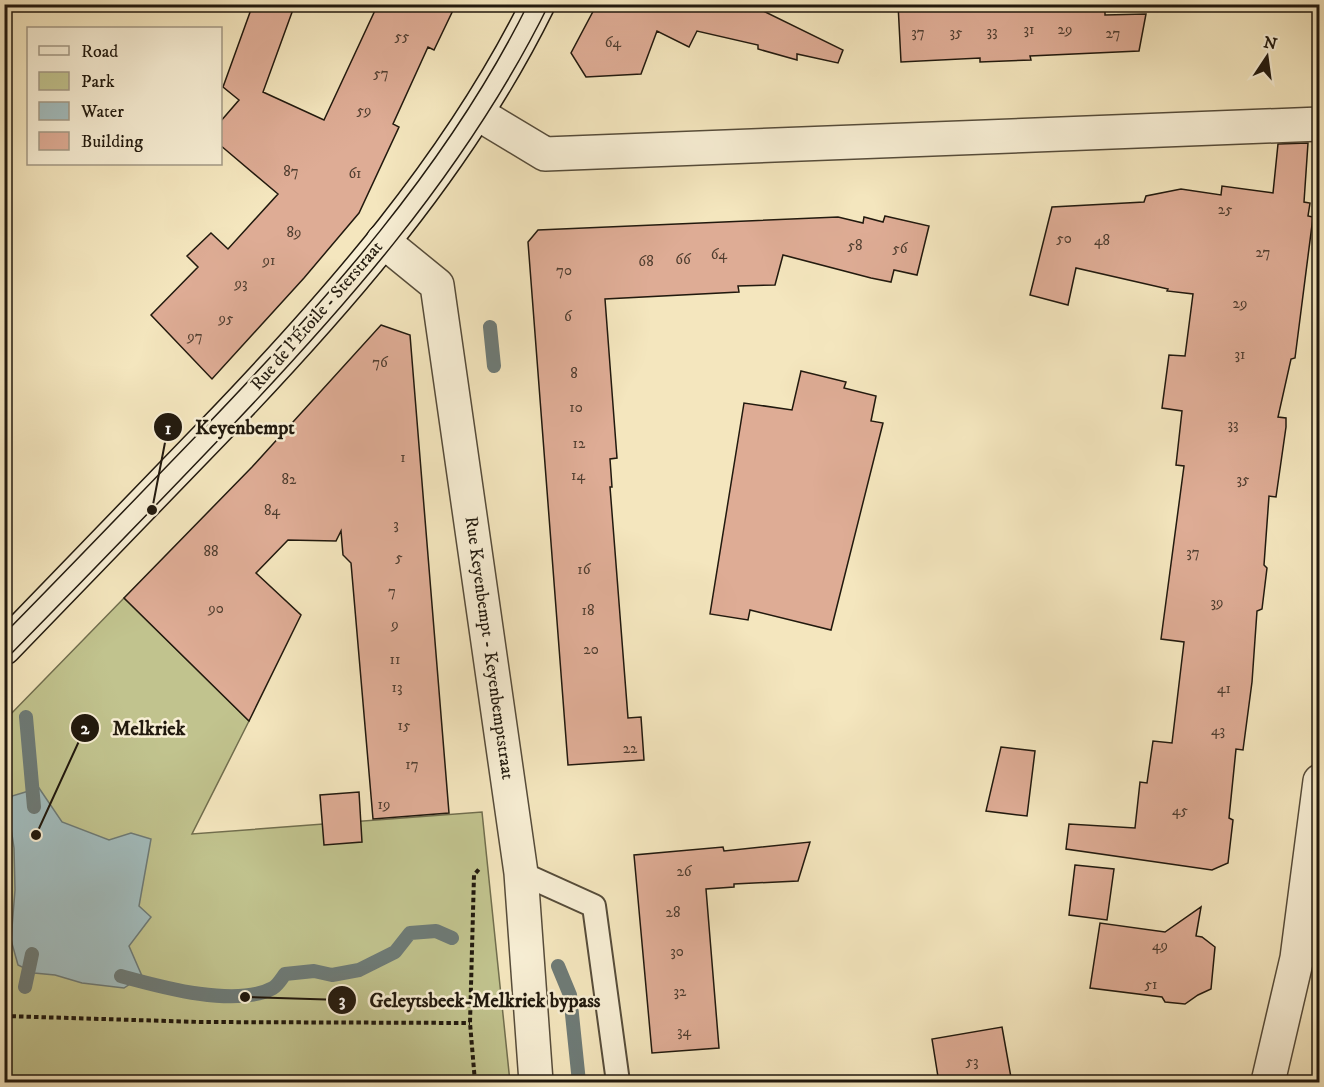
<svg xmlns="http://www.w3.org/2000/svg" width="1324" height="1087" font-family="'IM FELL DW Pica',serif">
<rect width="100%" height="100%" fill="#f4e6be"/>
<filter id="stains"><feTurbulence type="fractalNoise" baseFrequency=".00333" numOctaves="4"/><feColorMatrix values="0 0 0 0 .2 0 0 0 0 .09 0 0 0 0 .02 0 0 0 .5 -.17"/></filter>
<radialGradient id="worn" r=".72"><stop offset=".6" stop-color="#630" stop-opacity="0"/><stop offset="1" stop-color="#630" stop-opacity=".3"/></radialGradient>
<!-- green -->
<path fill="#c1c38e" stroke="#716e4e" stroke-width="1.5" d="M124,598l125,123 -57,113 290,-22 28,270h-505v-362z"/>
<!-- water -->
<path fill="#a2bcbd" stroke="#6e7b77" stroke-width="1.5" d="M39,788l23,34 47,18 22,-7 20,6 -12,67 12,11 -22,29 13,30 -18,12 -42,-5 -27,-8 -21,-2 -16,-8 -7,-25 4,-50 -1,-42 -5,-33 3,-19z"/>
<g fill="none" stroke-linecap="round" stroke-linejoin="round">
<!-- stream -->
<path stroke="#6e7b77" stroke-width="14" d="M490,327l4,39
M26,717l8,90
M558,966l12,29 9,87
M121,976c40,11 115,32 152,12 5,-3 9,-10 12,-14l29,-3 18,4 27,-5 36,-18 15,-19 26,-2 16,7
M25,987l7,-33"/>
</g>
<!-- building -->
<path fill="#deac95" stroke="#21190e" stroke-width="1.5" d="M253,4h42l-32,88 61,28 54,-116h78l-22,46 -6,-3 -35,77 6,3 -40,86 -55,65 -92,101 -61,-64 47,-48 -11,-11 24,-23 17,16 50,-55 -58,-49v-23l19,-22 -16,-13z
M597,4h152l94,46 -5,13 -41,-9v6l-39,-11v-4l-61,-14 -8,16 -32,-16 -16,43 -55,3 -15,-24z
M898,4h207v11l41,-1 -7,37 -109,5 1,4 -51,2v-4l-79,4z
M1308,143l-4,59 6,1 -2,13 5,1 -18,141 -4,1 -13,58 8,1v9l-10,70 -7,-1 -5,69 3,3 -5,41 -5,2 -5,71 -9,68 -7,-1 -7,69 4,2 -5,43 -16,7 -146,-21 3,-25 66,4 5,-46 7,1 6,-42 19,2 12,-101 -23,-3 23,-173 -8,-1 6,-54 -20,-3 7,-53 16,1 8,-62 -26,-3 1,-2 -92,-21 -8,37 -38,-10 22,-88 92,-5 2,-6 35,-7 40,6 1,-9 51,7 5,-49z
M885,216l44,10 -12,49 -23,-5 -3,12 -20,-4 -88,-23 -8,30 -37,1 1,6 -134,7 12,159 -7,1 2,28h-2l18,231 13,-1 3,43 -76,5 -40,-523 10,-12 300,-13 25,6 1,-6 19,5z
M381,325l29,10 39,478 -76,6 -22,-256 -8,-8 -2,-24 -5,10 -48,-1 -32,33 45,42 -52,106 -125,-123 128,-131z
M801,371l45,11 -2,6 32,8 -5,25 12,2 -52,207 -81,-20 -2,10 -38,-6 34,-211 48,7z
M1001,747l34,4 -8,65 -41,-5z
M359,792l3,50 -38,3 -4,-50z
M810,842l-12,39 -64,3v3l-28,2 13,159 -67,5 -18,-198 89,-8 1,4z
M1075,865l39,4 -7,51 -38,-5z
M1201,907l-5,29 6,1 13,10 -4,42 -13,6 -13,9 -20,-2 -3,-5 -72,-9 10,-65 65,9z
M1002,1027l10,56h-73l-7,-44z"/>
<g fill="none" stroke-linecap="round" stroke-linejoin="round">
<defs>
<path id="lane" d="M521,873l73,33 24,176"/>
<path id="street" d="M477,113l68,41 775,-30
M383,241l54,44 84,588 15,209
M1268,1082l29,-124 23,-177"/>
<path id="secondary" d="M4,648c70,-72 139,-144 209,-216 124,-129 245,-266 325,-428"/>
</defs>
<!-- lane casing -->
<use href="#lane" stroke="#564c3a" stroke-width="26"/>
<!-- street casing -->
<use href="#street" stroke="#564c3a" stroke-width="36"/>
<!-- secondary casing -->
<use href="#secondary" stroke="#21190e" stroke-width="36"/>
<!-- path -->
<path stroke="#21190e" stroke-width="4" stroke-dasharray="4.5 3" stroke-linecap="butt" d="M4,1016l196,6 270,1
M475,1082l-5,-59 4,-148 6,-7"/>
<!-- lane -->
<use href="#lane" stroke="#f8efd5" stroke-width="22"/>
<!-- street -->
<use href="#street" stroke="#f8efd5" stroke-width="33"/>
<!-- secondary -->
<use href="#secondary" stroke="#f8efd5" stroke-width="33"/>
<!-- tram -->
<path stroke="#21190e" stroke-width="1.5" d="M4,634c66,-67 131,-135 196,-202 124,-129 248,-266 328,-428
M4,661c68,-69 135,-138 202,-208 131,-136 259,-278 343,-449"/>
</g>
<g text-anchor="middle" dominant-baseline="central" stroke-width="5" stroke-linejoin="round" paint-order="stroke">
<!-- number labels -->
<g font-size="15" fill="#503e30">
<text x="1029" y="29">31</text>
<text x="1065" y="29">29</text>
<text x="992" y="31">33</text>
<text x="918" y="32">37</text>
<text x="956" y="32">35</text>
<text x="1113" y="33">27</text>
<text x="402" y="36">55</text>
<text x="613" y="42">64</text>
<text x="381" y="73">57</text>
<text x="364" y="110">59</text>
<text x="291" y="171">87</text>
<text x="355" y="173">61</text>
<text x="1225" y="209">25</text>
<text x="294" y="232">89</text>
<text x="1064" y="238">50</text>
<text x="1102" y="240">48</text>
<text x="855" y="245">58</text>
<text x="900" y="248">56</text>
<text x="1263" y="252">27</text>
<text x="719" y="254">64</text>
<text x="683" y="259">66</text>
<text x="269" y="260">91</text>
<text x="646" y="261">68</text>
<text x="564" y="270">70</text>
<text x="241" y="283">93</text>
<text x="1240" y="303">29</text>
<text x="568" y="316">6</text>
<text x="226" y="318">95</text>
<text x="195" y="336">97</text>
<text x="1240" y="354">31</text>
<text x="380" y="362">76</text>
<text x="574" y="373">8</text>
<text x="576" y="407">10</text>
<text x="1233" y="424">33</text>
<text x="579" y="443">12</text>
<text x="403" y="457">1</text>
<text x="578" y="475">14</text>
<text x="289" y="479">82</text>
<text x="1243" y="479">35</text>
<text x="272" y="510">84</text>
<text x="396" y="524">3</text>
<text x="211" y="551">88</text>
<text x="1193" y="552">37</text>
<text x="399" y="557">5</text>
<text x="584" y="569">16</text>
<text x="392" y="591">7</text>
<text x="1217" y="602">39</text>
<text x="216" y="608">90</text>
<text x="588" y="610">18</text>
<text x="395" y="624">9</text>
<text x="591" y="649">20</text>
<text x="395" y="659">11</text>
<text x="397" y="687">13</text>
<text x="1224" y="688">41</text>
<text x="404" y="725">15</text>
<text x="1218" y="730">43</text>
<text x="630" y="748">22</text>
<text x="412" y="764">17</text>
<text x="384" y="804">19</text>
<text x="1180" y="810">45</text>
<text x="684" y="871">26</text>
<text x="673" y="912">28</text>
<text x="1160" y="945">49</text>
<text x="677" y="951">30</text>
<text x="1151" y="984">51</text>
<text x="680" y="991">32</text>
<text x="684" y="1031">34</text>
<text x="972" y="1061">53</text>
</g>
<!-- street labels -->
<g font-size="18" fill="#21190e" stroke="#f8efd5">
<text transform="translate(317 316) rotate(-49)">Rue de l'Étoile - Sterstraat</text>
<text transform="translate(489 648) rotate(82)">Rue Keyenbempt - Keyenbemptstraat</text>
</g>
</g>
<!-- callouts -->
<path fill="none" stroke="#21190e" stroke-width="2" d="M152 510L168 427M36 835L85 728M245 997L342 1000"/>
<g fill="#21190e" stroke="#f8efd5" stroke-width="2">
<circle cx="152" cy="510" r="6"/>
<circle cx="36" cy="835" r="6"/>
<circle cx="245" cy="997" r="6"/>
<circle cx="168" cy="427" r="15"/>
<circle cx="85" cy="728" r="15"/>
<circle cx="342" cy="1000" r="15"/>
</g>
<g font-size="18" text-anchor="middle" font-weight="bold" fill="#fff">
<text x="168" y="434">1</text>
<text x="85" y="734">2</text>
<text x="342" y="1006">3</text>
</g>
<g font-size="20" text-anchor="middle" font-weight="bold" fill="#21190e" stroke="#f8efd5" stroke-width="5" stroke-linejoin="round" paint-order="stroke">
<text x="245" y="434">Keyenbempt</text>
<text x="149" y="735">Melkriek</text>
<text x="485" y="1007">Geleytsbeek-Melkriek bypass</text>
</g>
<!-- margin -->
<rect width="1324" height="1087" fill="none" stroke="#f4e6be" stroke-width="24"/>
<rect x="6" y="6" width="1312" height="1075" fill="none" stroke="#21190e" stroke-width="3"/>
<rect x="12" y="12" width="1300" height="1063" fill="none" stroke="#21190e" stroke-width="1.5"/>
<!-- legend -->
<rect x="27" y="27" width="195" height="138" fill="#f8efd5" stroke="#a29985" stroke-width="1.5"/>
<rect x="39" y="46" width="30" height="9" fill="#f8efd5" stroke="#a29985" stroke-width="1.5"/>
<text x="81" y="57" font-size="18" fill="#21190e">Road</text>
<rect x="39" y="72" width="30" height="18" fill="#c1c38e" stroke="#a29985" stroke-width="1.5"/>
<text x="81" y="87" font-size="18" fill="#21190e">Park</text>
<rect x="39" y="102" width="30" height="18" fill="#a2bcbd" stroke="#a29985" stroke-width="1.5"/>
<text x="81" y="117" font-size="18" fill="#21190e">Water</text>
<rect x="39" y="132" width="30" height="18" fill="#deac95" stroke="#a29985" stroke-width="1.5"/>
<text x="81" y="147" font-size="18" fill="#21190e">Building</text>
<!-- north arrow -->
<g transform="translate(1267 57) rotate(13)" stroke="#f8efd5" stroke-width="4.5" paint-order="stroke">
<path d="M0-4.5L10 22L0 15L-10 22Z" fill="#21190e"/>
<text y="-9" font-size="16" font-weight="bold" text-anchor="middle" fill="#21190e">N</text>
</g>
<rect width="100%" height="100%" filter="url(#stains)"/>
<rect width="100%" height="100%" fill="url(#worn)"/>
</svg>
